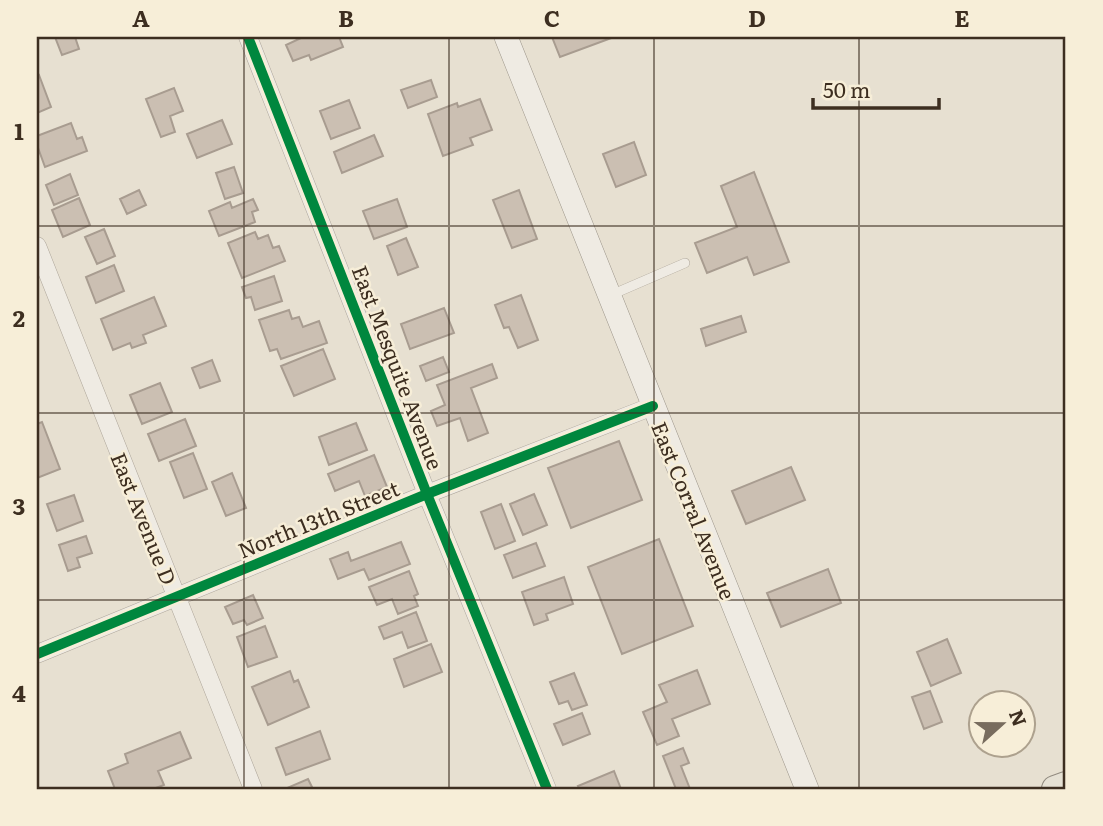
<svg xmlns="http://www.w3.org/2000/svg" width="1103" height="826" font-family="Literata,serif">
<rect width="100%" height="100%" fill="#e7e0d1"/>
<!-- building -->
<path fill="#cbbfb2" stroke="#a89c90" stroke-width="2" d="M55,37h20l4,12 -17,6z
M303,37h36l4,10 -32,13 -2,-5 -16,6 -7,-16z
M552,37h62l-54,20z
M39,75l12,32 -14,6v-37z
M431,80l6,17 -29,11 -7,-18z
M174,88l9,23 -13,5 5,16 -14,5 -15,-38z
M480,99l12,31 -22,8 3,7 -30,11 -15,-42 29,-11 1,4z
M349,100l11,28 -29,11 -11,-28z
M222,120l10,24 -35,14 -10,-24z
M71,123l6,16 5,-2 5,14 -42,16 -8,-22v-9z
M374,135l9,21 -41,17 -8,-21z
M634,142l12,33 -30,12 -13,-33z
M234,167l9,26 -18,6 -9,-26z
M754,172l35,90 -35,13 -7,-18 -40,16 -12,-30 42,-16 -16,-41z
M70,174l8,21 -24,10 -8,-20z
M139,190l7,15 -19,9 -7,-15z
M519,190l18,49 -25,9 -19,-48z
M79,198l11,27 -27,12 -11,-27z
M253,199l5,11 -6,2 3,10 -36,14 -10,-25 21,-9 2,6z
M397,199l10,28 -33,12 -11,-28z
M104,229l11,27 -18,8 -12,-27z
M255,232l3,7 10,-4 5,13 6,-2 6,15 -43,17 -14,-35z
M406,238l12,29 -20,8 -11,-29z
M114,265l10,26 -28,12 -10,-26z
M274,276l8,25 -27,9 -4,-13 -5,1 -4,-11z
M521,295l17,45 -20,8 -9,-21 -5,1 -9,-23z
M154,297l12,29 -23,9 3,8 -14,5 -2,-5 -17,7 -12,-31z
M444,308l10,25 -44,16 -9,-25z
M289,310l3,9 7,-2 4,10 16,-6 8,22 -46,16 -4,-10 -7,2 -11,-31z
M741,316l5,16 -40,14 -5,-17z
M323,349l12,30 -41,17 -13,-30z
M443,357l6,15 -23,9 -6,-15z
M212,360l8,21 -20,7 -8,-20z
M492,364l5,14 -26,10 17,45 -20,8 -8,-23 -23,8 -6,-15 14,-6 -8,-20z
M160,383l12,29 -30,12 -12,-29z
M185,419l11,27 -37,15 -11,-27z
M42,422l18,47 -23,9v-54z
M356,423l11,27 -38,15 -10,-28z
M619,441l23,59 -71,28 -23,-60z
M193,453l14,36 -23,9 -14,-36z
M374,455l13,32 -22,9 -6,-15 -24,10 -7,-17z
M791,467l14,33 -59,24 -14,-33z
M232,473l14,35 -20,8 -14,-34z
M534,494l13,31 -24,10 -13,-31z
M74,495l9,26 -26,10 -10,-27z
M501,504l14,37 -20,8 -14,-37z
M86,536l6,17 -15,5 3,9 -12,4 -9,-26z
M659,539l34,87 -71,28 -34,-87z
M401,542l9,22 -41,16 -5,-11 -26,10 -8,-20 18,-7 3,9z
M536,543l9,23 -32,12 -9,-23z
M828,569l13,34 -60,24 -14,-34z
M409,571l9,23 -4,2 4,10 -20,8 -6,-15 -15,6 -8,-18z
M564,577l9,27 -27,10 2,6 -14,5 -12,-33z
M253,595l10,23 -16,7 -3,-5 -11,4 -8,-17z
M416,612l11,29 -19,7 -6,-16 -18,7 -5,-12z
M265,626l12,31 -29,10 -11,-30z
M947,639l14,34 -30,13 -14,-34z
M431,644l11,28 -38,15 -10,-28z
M697,670l13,34 -38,15 7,17 -22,9 -14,-33 24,-10 -8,-17z
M290,671l4,11 4,-2 11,27 -41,18 -16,-38z
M574,673l13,32 -15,5 -4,-9 -9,3 -9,-22z
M930,691l12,31 -18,7 -12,-32z
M582,713l8,21 -27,11 -9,-21z
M320,731l10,28 -44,16 -10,-27z
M180,732l11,26 -33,13 6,14 -11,4h-38l-7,-18 20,-8 -3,-9z
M683,748l6,15 -8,3 9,23h-14l-13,-33z
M614,771l7,18h-41l-2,-3z
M308,779l5,10h-25l-1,-1z"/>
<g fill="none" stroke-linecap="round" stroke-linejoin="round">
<defs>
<path id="lane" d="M611,295l74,-32"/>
<path id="street" d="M248,37l179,457 120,295
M37,246l216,543
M37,654l390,-160 226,-88"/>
<path id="secondary" d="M506,37l301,752"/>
<path id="primary" d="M1055,789l11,-4"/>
</defs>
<!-- lane casing -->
<use href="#lane" stroke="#ada599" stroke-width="10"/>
<!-- street casing -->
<use href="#street" stroke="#ada599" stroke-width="19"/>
<!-- secondary casing -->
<use href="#secondary" stroke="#9c958a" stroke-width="24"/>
<!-- primary casing -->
<use href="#primary" stroke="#928b80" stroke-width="28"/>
<!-- lane -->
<use href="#lane" stroke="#efebe3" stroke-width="9"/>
<!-- street -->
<use href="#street" stroke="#efebe3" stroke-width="18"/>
<!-- secondary -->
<use href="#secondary" stroke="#efebe3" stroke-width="23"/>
<!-- primary -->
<use href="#primary" stroke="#e6e1d4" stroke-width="26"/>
<defs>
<path id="cycleway" d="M248,37l179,457 120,295
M37,654l390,-160 226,-88"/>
</defs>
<!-- cycleway casing -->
<use href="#cycleway" stroke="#f7eed8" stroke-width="15"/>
<!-- cycleway -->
<use href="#cycleway" stroke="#00873e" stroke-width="10"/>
</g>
<!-- grid -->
<path fill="none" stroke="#3d2e20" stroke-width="2" stroke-opacity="0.55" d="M244,37v752M449,37v752M654,37v752M859,37v752M37,226h1029M37,413h1029M37,600h1029"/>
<g text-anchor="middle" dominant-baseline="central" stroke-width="5" stroke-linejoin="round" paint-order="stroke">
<!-- street labels -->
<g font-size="21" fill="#3d2e20" stroke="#f7eed8">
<text transform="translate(399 367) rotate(69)">East Mesquite Avenue</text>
<text transform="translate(695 510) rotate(68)">East Corral Avenue</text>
<text transform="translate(145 518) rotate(68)">East Avenue D</text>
<text transform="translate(318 518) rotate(-22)">North 13th Street</text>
</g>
</g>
<!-- border -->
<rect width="1103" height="826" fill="none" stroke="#f7eed8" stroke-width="77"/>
<!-- north arrow -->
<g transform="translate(1002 724) rotate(69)"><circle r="33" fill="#f7eed8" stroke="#ada18e" stroke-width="2"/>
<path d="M0-5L12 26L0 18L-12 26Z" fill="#786c5e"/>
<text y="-10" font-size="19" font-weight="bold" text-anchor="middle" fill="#3d2e20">N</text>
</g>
<!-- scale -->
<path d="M813 98v10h126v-10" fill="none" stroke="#3d2e20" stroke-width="3.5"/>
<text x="823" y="98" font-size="21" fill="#3d2e20" stroke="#f7eed8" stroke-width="5" paint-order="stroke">50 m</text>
<rect x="38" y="38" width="1026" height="750" fill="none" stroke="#3d2e20" stroke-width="2.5"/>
<g font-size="23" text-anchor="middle" font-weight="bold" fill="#3d2e20">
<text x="141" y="27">A</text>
<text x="346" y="27">B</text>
<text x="552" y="27">C</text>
<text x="757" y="27">D</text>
<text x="962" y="27">E</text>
<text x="19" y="140">1</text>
<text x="19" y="327">2</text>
<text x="19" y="515">3</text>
<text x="19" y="702">4</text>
</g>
</svg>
